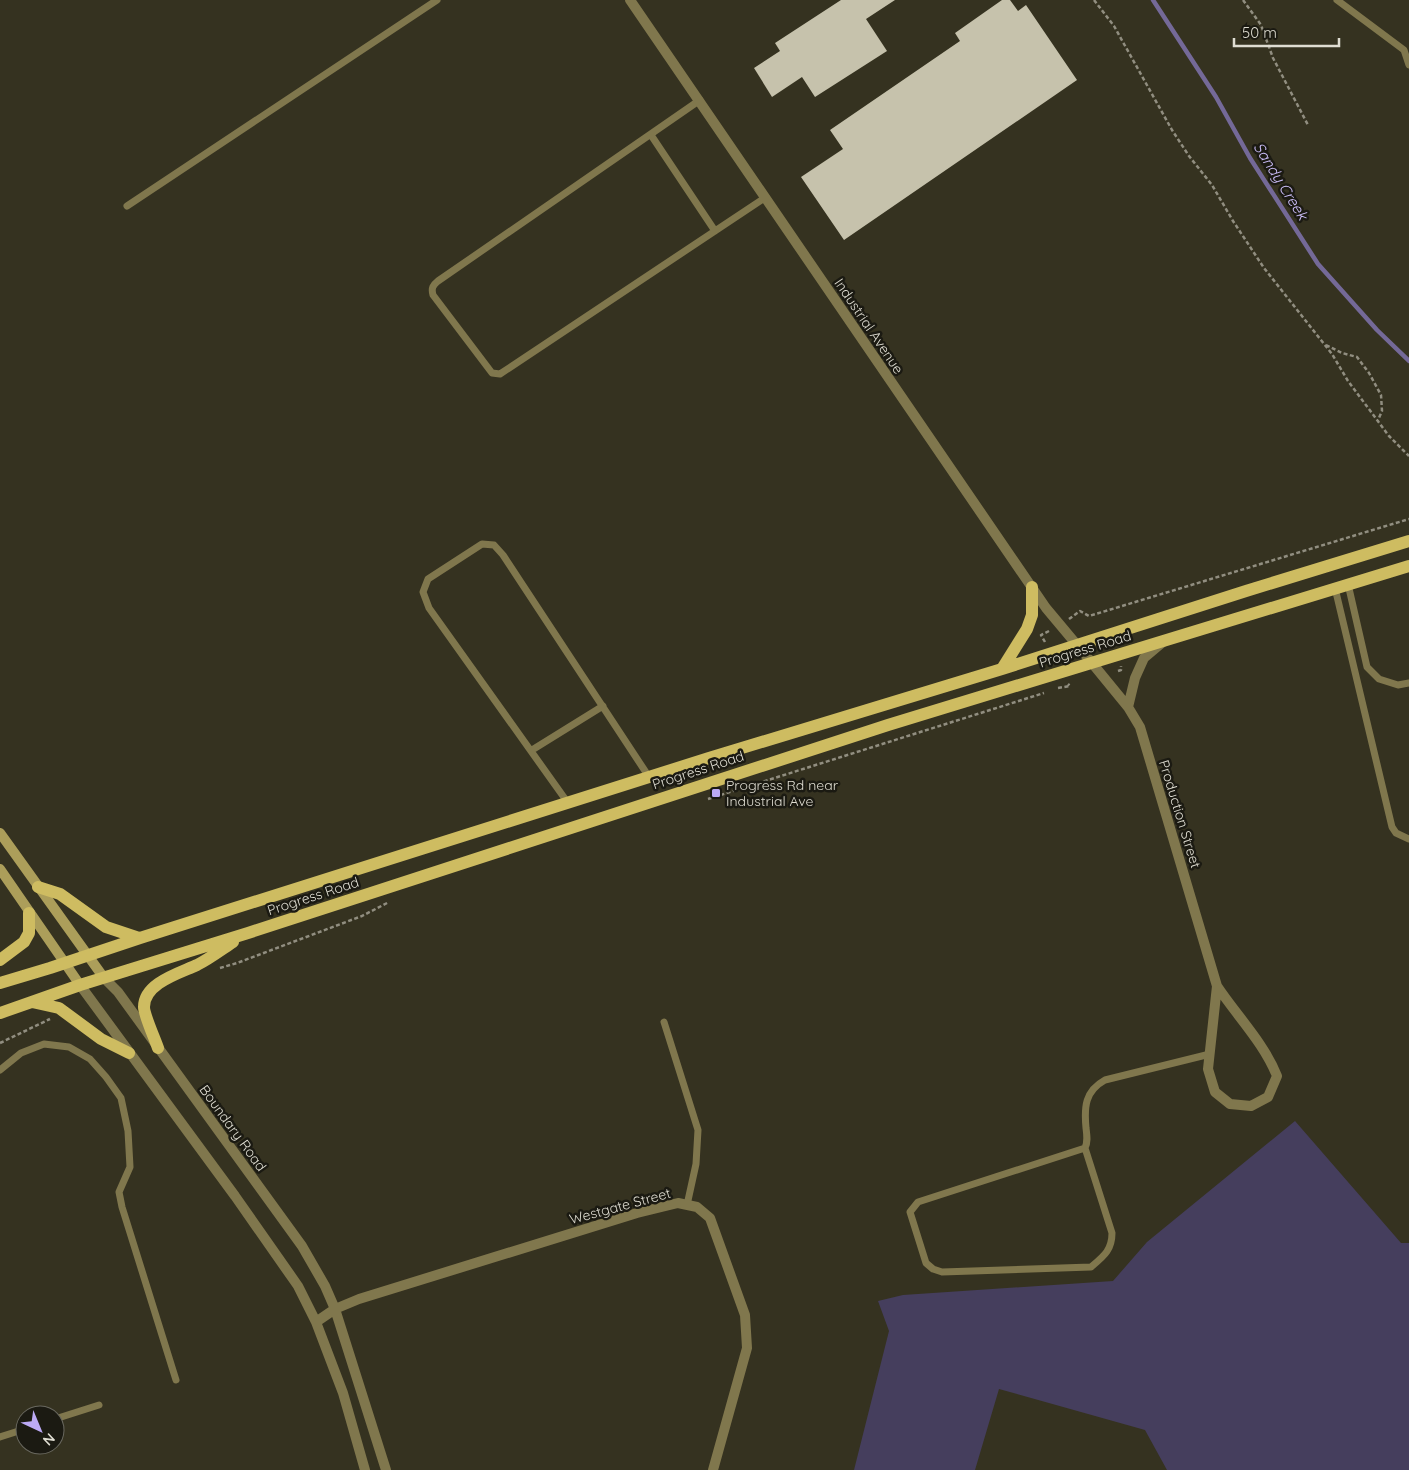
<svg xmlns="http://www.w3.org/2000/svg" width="1409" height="1470" font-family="Quicksand,sans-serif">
<rect width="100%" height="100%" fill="#353220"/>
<!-- green -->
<path fill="#453e5d" d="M1295,1121l106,122h8v227h-242l-22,-40 -146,-41 -24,81h-121l35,-139 -11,-30 25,-6 210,-14 34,-39z"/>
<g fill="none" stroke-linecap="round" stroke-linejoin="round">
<!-- stream -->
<path stroke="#746998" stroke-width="4.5" d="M1153,0l63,97 34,61 68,106 59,66 32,31"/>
</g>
<!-- building -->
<path fill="#c6c2ac" d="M841,0h54l-29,19 21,32 -72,46 -13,-20 -30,20 -18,-29 26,-17 -5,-8z
M1002,0h8l8,11 8,-6 51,75 -233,160 -43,-63 42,-28 -13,-19 130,-89 -5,-8z"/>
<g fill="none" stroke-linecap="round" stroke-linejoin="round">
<!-- path -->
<path stroke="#918e80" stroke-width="2.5" stroke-dasharray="4 2.5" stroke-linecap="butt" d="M1094,0l20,26 58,104 17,26 23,29 21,36 31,47 68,86 16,27 41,55 20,20
M1243,0l18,25 12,33 35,67
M1326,345l16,8 15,4 12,16 12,22 1,16 -4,9
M1069,619l11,-8 9,5 320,-97
M1045,642l-4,-7 8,-4
M1118,671l3,-1v-4
M1058,688l12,-2 -2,-2
M708,799l336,-106
M220,968l17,-5 125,-47 27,-14
M0,1043l50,-24"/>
<!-- service -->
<path stroke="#80774d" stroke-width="7" d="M1337,0l67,50 5,15
M700,100l-262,181c-5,4 -7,7 -5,14l59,78 8,1 266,-177
M651,135l64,96
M127,206l310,-206
M1348,584l19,83 12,12 19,6 11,-2
M1335,588l57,239 4,6 13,6
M532,750l71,-44
M568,803l-139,-195 -6,-16 5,-13 54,-35 12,1 9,10 146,222
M664,1022l34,108 -2,34 -9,41
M0,1070l21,-17 23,-9 25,3 21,12 16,18 15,21 7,33 2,36 -11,25 3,15 54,173
M1085,1148l-167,54 -8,10 16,51 7,6 9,3 149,-5c13,-11 21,-17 21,-34l-27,-85c3,-6 2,-12 1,-20 -2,-21 -1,-37 19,-48l105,-26
M55,1419l44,-14
M0,1437l25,-8"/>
<!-- minor -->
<path stroke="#80774d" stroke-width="10" d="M1092,663l36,44 12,20 77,259c20,30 47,57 60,90l-9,21 -17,9 -21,-2 -15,-12 -7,-23 9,-83
M1128,707l7,-29 9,-20 19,-16
M104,978l14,14 184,254 23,40 10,23 51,161
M80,985l155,211 63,90 18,36 27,71 22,77
M316,1322l19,-13 24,-10 278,-86 41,-10 19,4 13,11 35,97 2,33 -34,122"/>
<!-- tertiary -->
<path stroke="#80774d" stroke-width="10" d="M630,0l416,608 46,55"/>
<!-- secondary -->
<path stroke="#ac9e5a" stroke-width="10" d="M0,833l104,145
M0,869l80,116"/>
<!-- primary -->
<path stroke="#cebc61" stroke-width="12" d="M1002,669l25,-40 5,-14v-28
M38,887l22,7 46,33 33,11
M0,960l24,-18 5,-9v-20
M0,983l50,-15 90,-30 569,-180 293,-89 244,-78 163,-50
M32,1002l27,6 42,31 28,14
M0,1013l80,-28 168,-52 640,-208 521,-159
M158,1048c-3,-9 -14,-33 -14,-41 0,-24 36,-34 53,-42 12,-6 24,-15 36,-23"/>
</g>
<!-- markers -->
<rect fill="#bcaaf5" stroke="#1b1a12" stroke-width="2" x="711" y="788" width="10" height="10" rx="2.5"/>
<g text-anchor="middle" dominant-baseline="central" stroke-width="5" stroke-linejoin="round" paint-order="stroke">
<!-- street labels -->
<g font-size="14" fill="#dfddd2" stroke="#1b1a12">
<text transform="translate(869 326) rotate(56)">Industrial Avenue</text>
<text transform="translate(1085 649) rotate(-17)">Progress Road</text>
<text transform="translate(698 770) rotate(-18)">Progress Road</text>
<text transform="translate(1180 814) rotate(73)">Production Street</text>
<text transform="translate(313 896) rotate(-18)">Progress Road</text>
<text transform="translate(233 1128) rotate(54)">Boundary Road</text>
<text transform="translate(620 1206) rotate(-15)">Westgate Street</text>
</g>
<!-- poi labels -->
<g font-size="14" fill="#dfddd2" stroke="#1b1a12" text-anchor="start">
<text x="726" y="785">Progress Rd near<tspan x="726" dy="16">Industrial Ave</tspan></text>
</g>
<!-- water labels -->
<g font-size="15" font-style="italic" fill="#cdbffa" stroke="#1b1a12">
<text transform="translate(1281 181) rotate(58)">Sandy Creek</text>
</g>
</g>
<!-- north arrow -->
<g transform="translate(40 1430) rotate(136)"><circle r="24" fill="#1b1a12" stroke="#69685f"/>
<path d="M0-4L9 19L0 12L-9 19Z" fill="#bcaaf5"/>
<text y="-8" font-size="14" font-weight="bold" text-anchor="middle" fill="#dfddd2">N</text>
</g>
<!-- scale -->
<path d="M1234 38v8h105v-8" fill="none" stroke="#dfddd2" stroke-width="2.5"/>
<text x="1242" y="38" font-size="15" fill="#dfddd2" stroke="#1b1a12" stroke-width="4" paint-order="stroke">50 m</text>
</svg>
